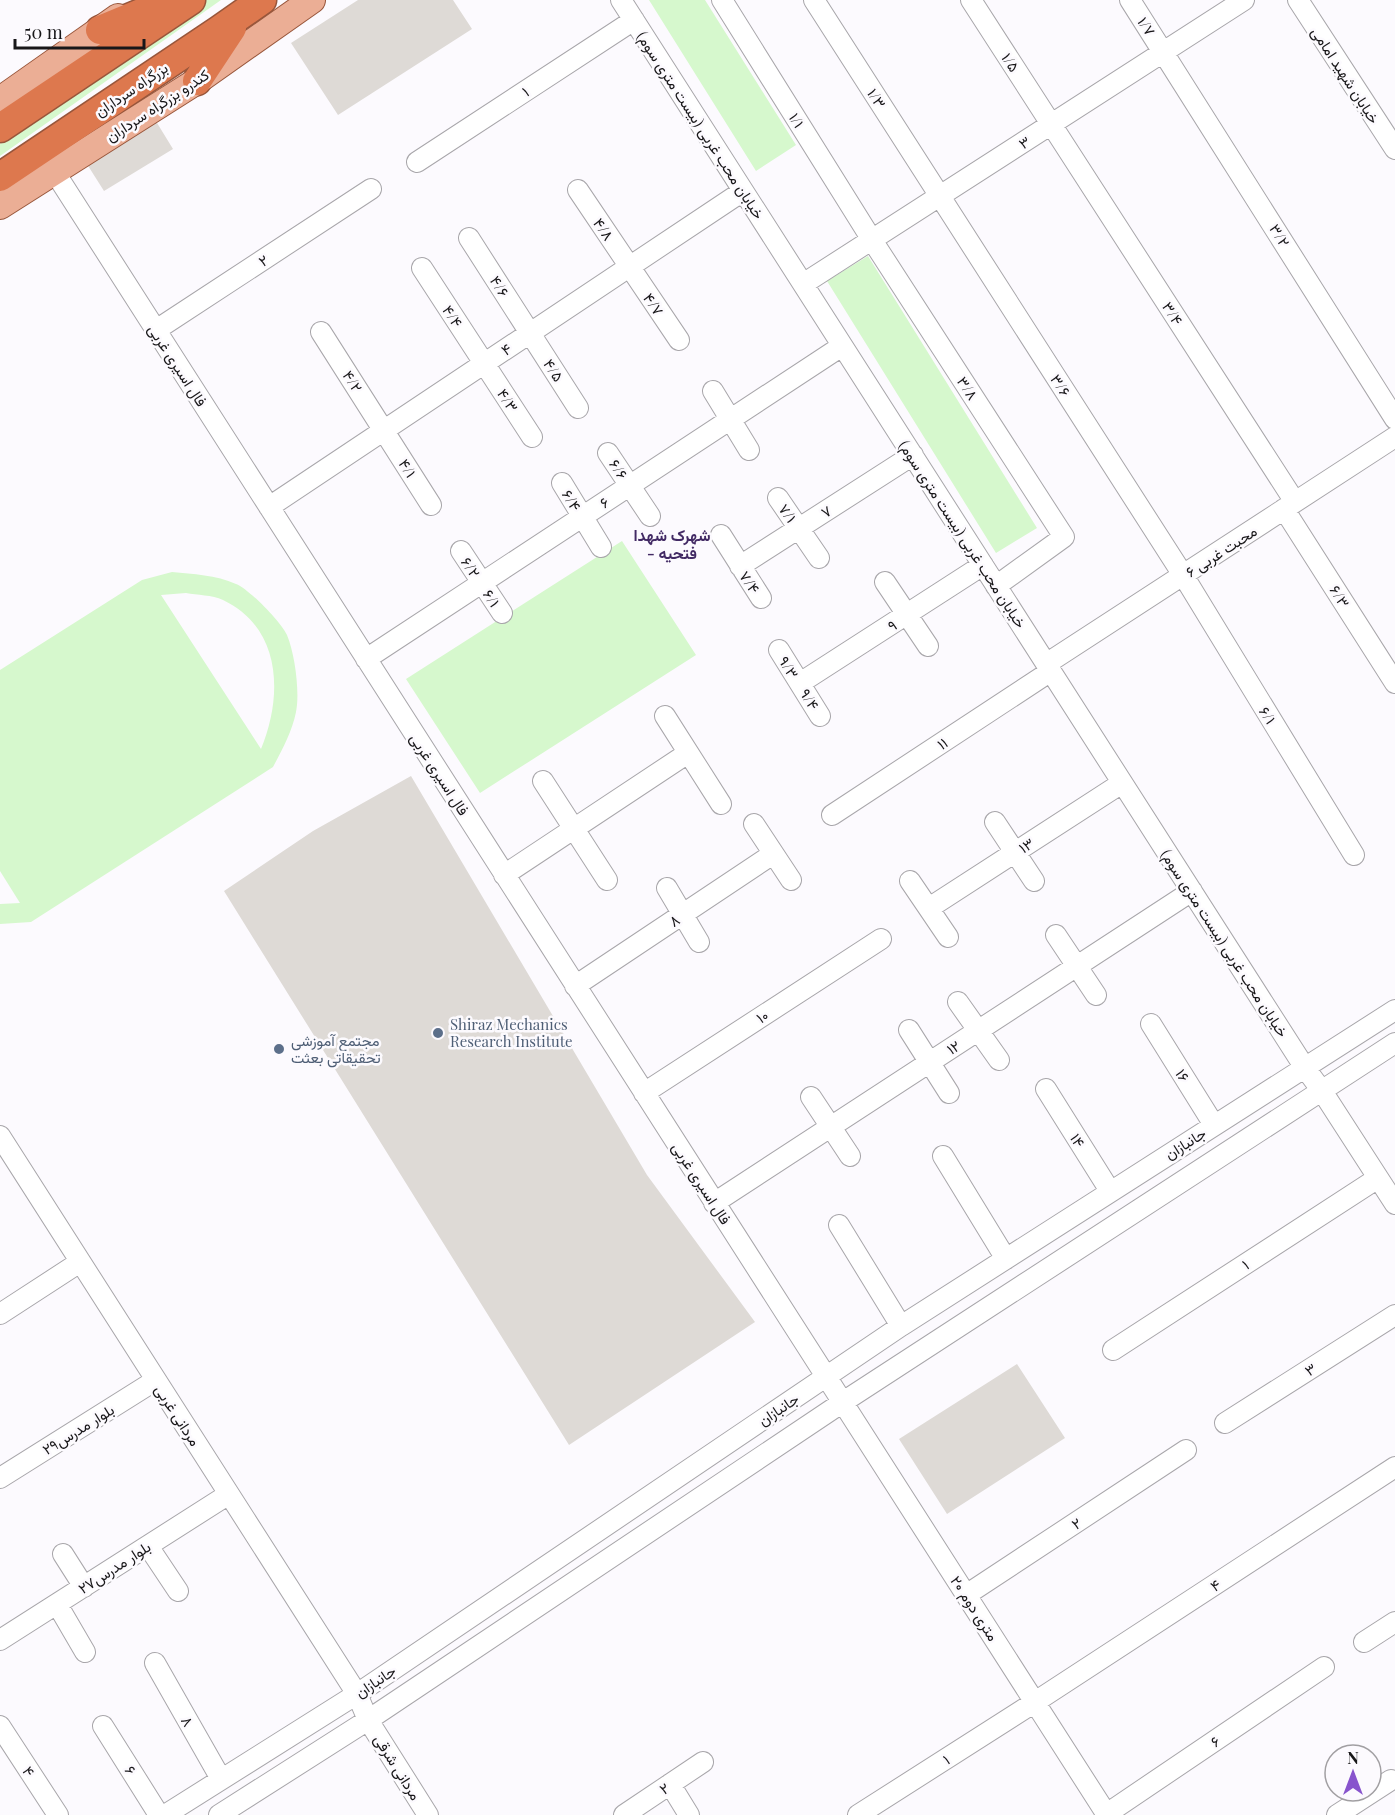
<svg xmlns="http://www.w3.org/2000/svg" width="1395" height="1815" font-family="'Playfair Display',Vazirmatn,serif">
<rect width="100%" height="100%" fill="#fcfafe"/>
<!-- green -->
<path fill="#d6f8cd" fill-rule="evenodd" d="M204,0h17l-221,156v-12z
M649,0h56l91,145 -40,26z
M868,256l169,272 -41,25 -169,-272z
M622,541l74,114 -216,138 -74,-114z
M172,572c21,2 44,3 64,12 13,5 45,38 51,51 8,19 13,58 9,77 -4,20 -14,38 -23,55l-242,155 -31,2v-20l20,-1 -20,-32v-201l142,-90zM186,593c11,2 26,2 37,7 59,28 60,96 38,149l-100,-154z"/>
<!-- building -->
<path fill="#dedad6" d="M358,0h95l19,29 -134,86 -47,-72z
M154,118l19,31 -69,42 -19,-30z
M411,776l236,399 108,147 -186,123 -345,-554 89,-60z
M1017,1364l48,74 -118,76 -48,-75z"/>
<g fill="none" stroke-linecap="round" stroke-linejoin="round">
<defs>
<path id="minor" d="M621,0l684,1068 17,23 73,113
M722,0l150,240 192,297 -68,49
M814,0l369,575 171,280
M971,0l324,502
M1130,0l265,419
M1298,0l97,149
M417,162l217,-142
M54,171l1053,1644
M578,190l101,150
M469,238l109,170
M422,268l110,169
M803,284l441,-284
M156,330l215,-141
M321,332l110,173
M713,391l36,59
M608,453l42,63
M562,483l39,64
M778,498l41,60
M269,507l474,-316
M1284,509l111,174
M721,535l40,63
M461,551l41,62
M740,566l173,-111
M885,582l43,64
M779,650l41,66
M366,659l476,-313
M1046,664l349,-227
M800,683l183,-118
M665,716l56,88
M543,781l64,99
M832,815l219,-144
M995,822l39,59
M754,824l37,56
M504,875l184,-122
M910,881l38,56
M667,888l32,54
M929,908l193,-125
M1056,935l40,60
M575,986l198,-132
M958,1002l41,58
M1151,1024l63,101
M909,1030l40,63
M1046,1089l64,102
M644,1093l237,-154
M811,1097l39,59
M0,1136l357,558 11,26 60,95
M943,1156l63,103
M714,1203l478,-312
M839,1225l62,101
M0,1314l80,-52
M1113,1350l265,-172
M1225,1423l170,-108
M0,1478l156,-98
M148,1546l30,45
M63,1554l21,33
M966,1595l220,-145
M57,1604l28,48
M0,1640l229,-146
M1364,1642l31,-20
M155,1663l66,116
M0,1726l58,89
M103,1726l56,89
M670,1784l19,31
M165,1815l192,-121 544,-368 494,-316
M219,1815l149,-95 475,-318 552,-359
M624,1815l79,-53
M858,1815l177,-113 360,-235
M1105,1815l219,-148
M1337,1815l54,-35"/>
<path id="major" d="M0,100l118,-83
M0,206l197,-125 115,-81"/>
<path id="highway" d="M100,30l65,-27
M197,81l35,-53
M0,128l191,-128
M0,177l219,-147 43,-30"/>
</defs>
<!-- minor casing -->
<use href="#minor" stroke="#a8a6aa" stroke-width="22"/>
<!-- major casing -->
<use href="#major" stroke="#98563b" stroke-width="28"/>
<!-- highway casing -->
<use href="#highway" stroke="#98563b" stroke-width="31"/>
<!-- minor -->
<use href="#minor" stroke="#fff" stroke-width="20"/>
<!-- major -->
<use href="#major" stroke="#ebae95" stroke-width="26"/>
<!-- highway -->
<use href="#highway" stroke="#dd784e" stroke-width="28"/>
</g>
<!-- markers -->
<g fill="#5c6f8a" stroke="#fcfafe" stroke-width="2">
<circle cx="438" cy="1033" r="6"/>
<circle cx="279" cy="1049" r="6"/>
</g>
<g text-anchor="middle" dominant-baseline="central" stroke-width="5" stroke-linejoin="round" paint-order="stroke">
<!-- street labels -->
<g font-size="15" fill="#181719" stroke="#fcfafe">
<text transform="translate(1147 26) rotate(57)">۱/۷</text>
<text transform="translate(1011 62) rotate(57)">۱/۵</text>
<text transform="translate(1346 75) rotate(57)">خیابان شهید امامی</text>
<text transform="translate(131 89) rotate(-34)">بزرگراه سرداران</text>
<text transform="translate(525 91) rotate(-33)">۱</text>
<text transform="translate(877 98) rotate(57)">۱/۳</text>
<text transform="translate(157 105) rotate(-33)">کندرو بزرگراه سرداران</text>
<text transform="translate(797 120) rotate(58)">۱/۱</text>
<text transform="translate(701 125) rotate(57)">خیابان محب غربی (بیست متری سوم)</text>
<text transform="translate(1024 142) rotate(-33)">۳</text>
<text transform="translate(604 229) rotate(56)">۴/۸</text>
<text transform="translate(1280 235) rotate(58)">۳/۲</text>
<text transform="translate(263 260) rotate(-33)">۲</text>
<text transform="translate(500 286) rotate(57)">۴/۶</text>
<text transform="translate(654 304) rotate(56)">۴/۷</text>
<text transform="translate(1173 313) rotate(57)">۳/۴</text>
<text transform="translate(453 316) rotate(57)">۴/۴</text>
<text transform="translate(506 349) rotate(-34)">۴</text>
<text transform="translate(178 365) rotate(57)">فال اسیری غربی</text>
<text transform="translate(554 370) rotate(57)">۴/۵</text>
<text transform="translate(353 381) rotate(57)">۴/۲</text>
<text transform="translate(1061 385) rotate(57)">۳/۶</text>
<text transform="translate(968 388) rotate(57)">۳/۸</text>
<text transform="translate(508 400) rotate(57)">۴/۳</text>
<text transform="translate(408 468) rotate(58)">۴/۱</text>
<text transform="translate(619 469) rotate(57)">۶/۶</text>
<text transform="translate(572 500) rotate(59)">۶/۴</text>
<text transform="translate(604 502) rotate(-33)">۶</text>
<text transform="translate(826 511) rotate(-33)">۷</text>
<text transform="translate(788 513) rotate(55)">۷/۱</text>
<text transform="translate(963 534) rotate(57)">خیابان محب غربی (بیست متری سوم)</text>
<text transform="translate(1221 551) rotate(-33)">محبت غربی ۶</text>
<text transform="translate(471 567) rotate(56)">۶/۲</text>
<text transform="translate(750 582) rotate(56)">۷/۴</text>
<text transform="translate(1340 596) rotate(58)">۶/۳</text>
<text transform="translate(492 598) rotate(57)">۶/۱</text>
<text transform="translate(892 625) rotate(-32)">۹</text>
<text transform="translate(789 667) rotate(58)">۹/۳</text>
<text transform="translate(810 699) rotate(58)">۹/۴</text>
<text transform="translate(1268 715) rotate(58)">۶/۱</text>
<text transform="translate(942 743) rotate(-33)">۱۱</text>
<text transform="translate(440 774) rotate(57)">فال اسیری غربی</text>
<text transform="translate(1026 845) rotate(-33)">۱۳</text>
<text transform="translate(674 920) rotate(-34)">۸</text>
<text transform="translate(1225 943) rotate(57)">خیابان محب غربی (بیست متری سوم)</text>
<text transform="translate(762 1016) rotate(-33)">۱۰</text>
<text transform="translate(953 1047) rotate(-33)">۱۲</text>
<text transform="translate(1183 1075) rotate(58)">۱۶</text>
<text transform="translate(1078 1140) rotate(58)">۱۴</text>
<text transform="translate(1185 1143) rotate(-32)">جانبازان</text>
<text transform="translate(702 1183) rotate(57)">فال اسیری غربی</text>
<text transform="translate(1245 1264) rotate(-33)">۱</text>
<text transform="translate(1310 1369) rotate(-33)">۳</text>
<text transform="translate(778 1409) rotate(-34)">جانبازان</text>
<text transform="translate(178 1415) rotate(57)">مردانی غربی</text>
<text transform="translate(78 1429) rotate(-32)">۲۹بلوار مدرس</text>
<text transform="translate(1076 1523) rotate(-33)">۲</text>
<text transform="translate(114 1567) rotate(-33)">بلوار مدرس۲۷</text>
<text transform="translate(1215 1585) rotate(-33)">۴</text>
<text transform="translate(975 1608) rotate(57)">۲۰ متری دوم</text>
<text transform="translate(375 1681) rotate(-34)">جانبازان</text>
<text transform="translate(188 1721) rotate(60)">۸</text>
<text transform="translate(1215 1741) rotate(-34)">۶</text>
<text transform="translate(946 1759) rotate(-32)">۱</text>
<text transform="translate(398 1767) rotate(58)">مردانی شرقی</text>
<text transform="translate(131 1770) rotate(58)">۶</text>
<text transform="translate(29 1771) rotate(57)">۴</text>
<text transform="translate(664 1788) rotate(-34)">۲</text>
</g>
<!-- service labels -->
<g font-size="15" fill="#4e5e75" stroke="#fcfafe" text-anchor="start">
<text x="450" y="1024">Shiraz Mechanics<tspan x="450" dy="17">Research Institute</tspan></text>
<text x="291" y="1040">مجتمع آموزشی<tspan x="291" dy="17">تحقیقاتی بعثت</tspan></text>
</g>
<!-- neighbourhood labels -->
<g font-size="16" font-weight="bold" fill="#422a64" stroke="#fcfafe">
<text x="672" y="534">شهرک شهدا<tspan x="672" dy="18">- فتحیه</tspan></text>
</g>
</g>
<!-- north arrow -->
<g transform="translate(1353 1773)"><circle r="28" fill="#fcfafe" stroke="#a19fa2" stroke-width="1.5"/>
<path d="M0-4.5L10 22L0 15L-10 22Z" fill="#8854cd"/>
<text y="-9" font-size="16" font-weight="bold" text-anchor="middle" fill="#181719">N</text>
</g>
<!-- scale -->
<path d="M15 39v9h129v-9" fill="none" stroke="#181719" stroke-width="3"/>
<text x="24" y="39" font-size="18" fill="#181719" stroke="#fcfafe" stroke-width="4.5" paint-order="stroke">50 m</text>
</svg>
